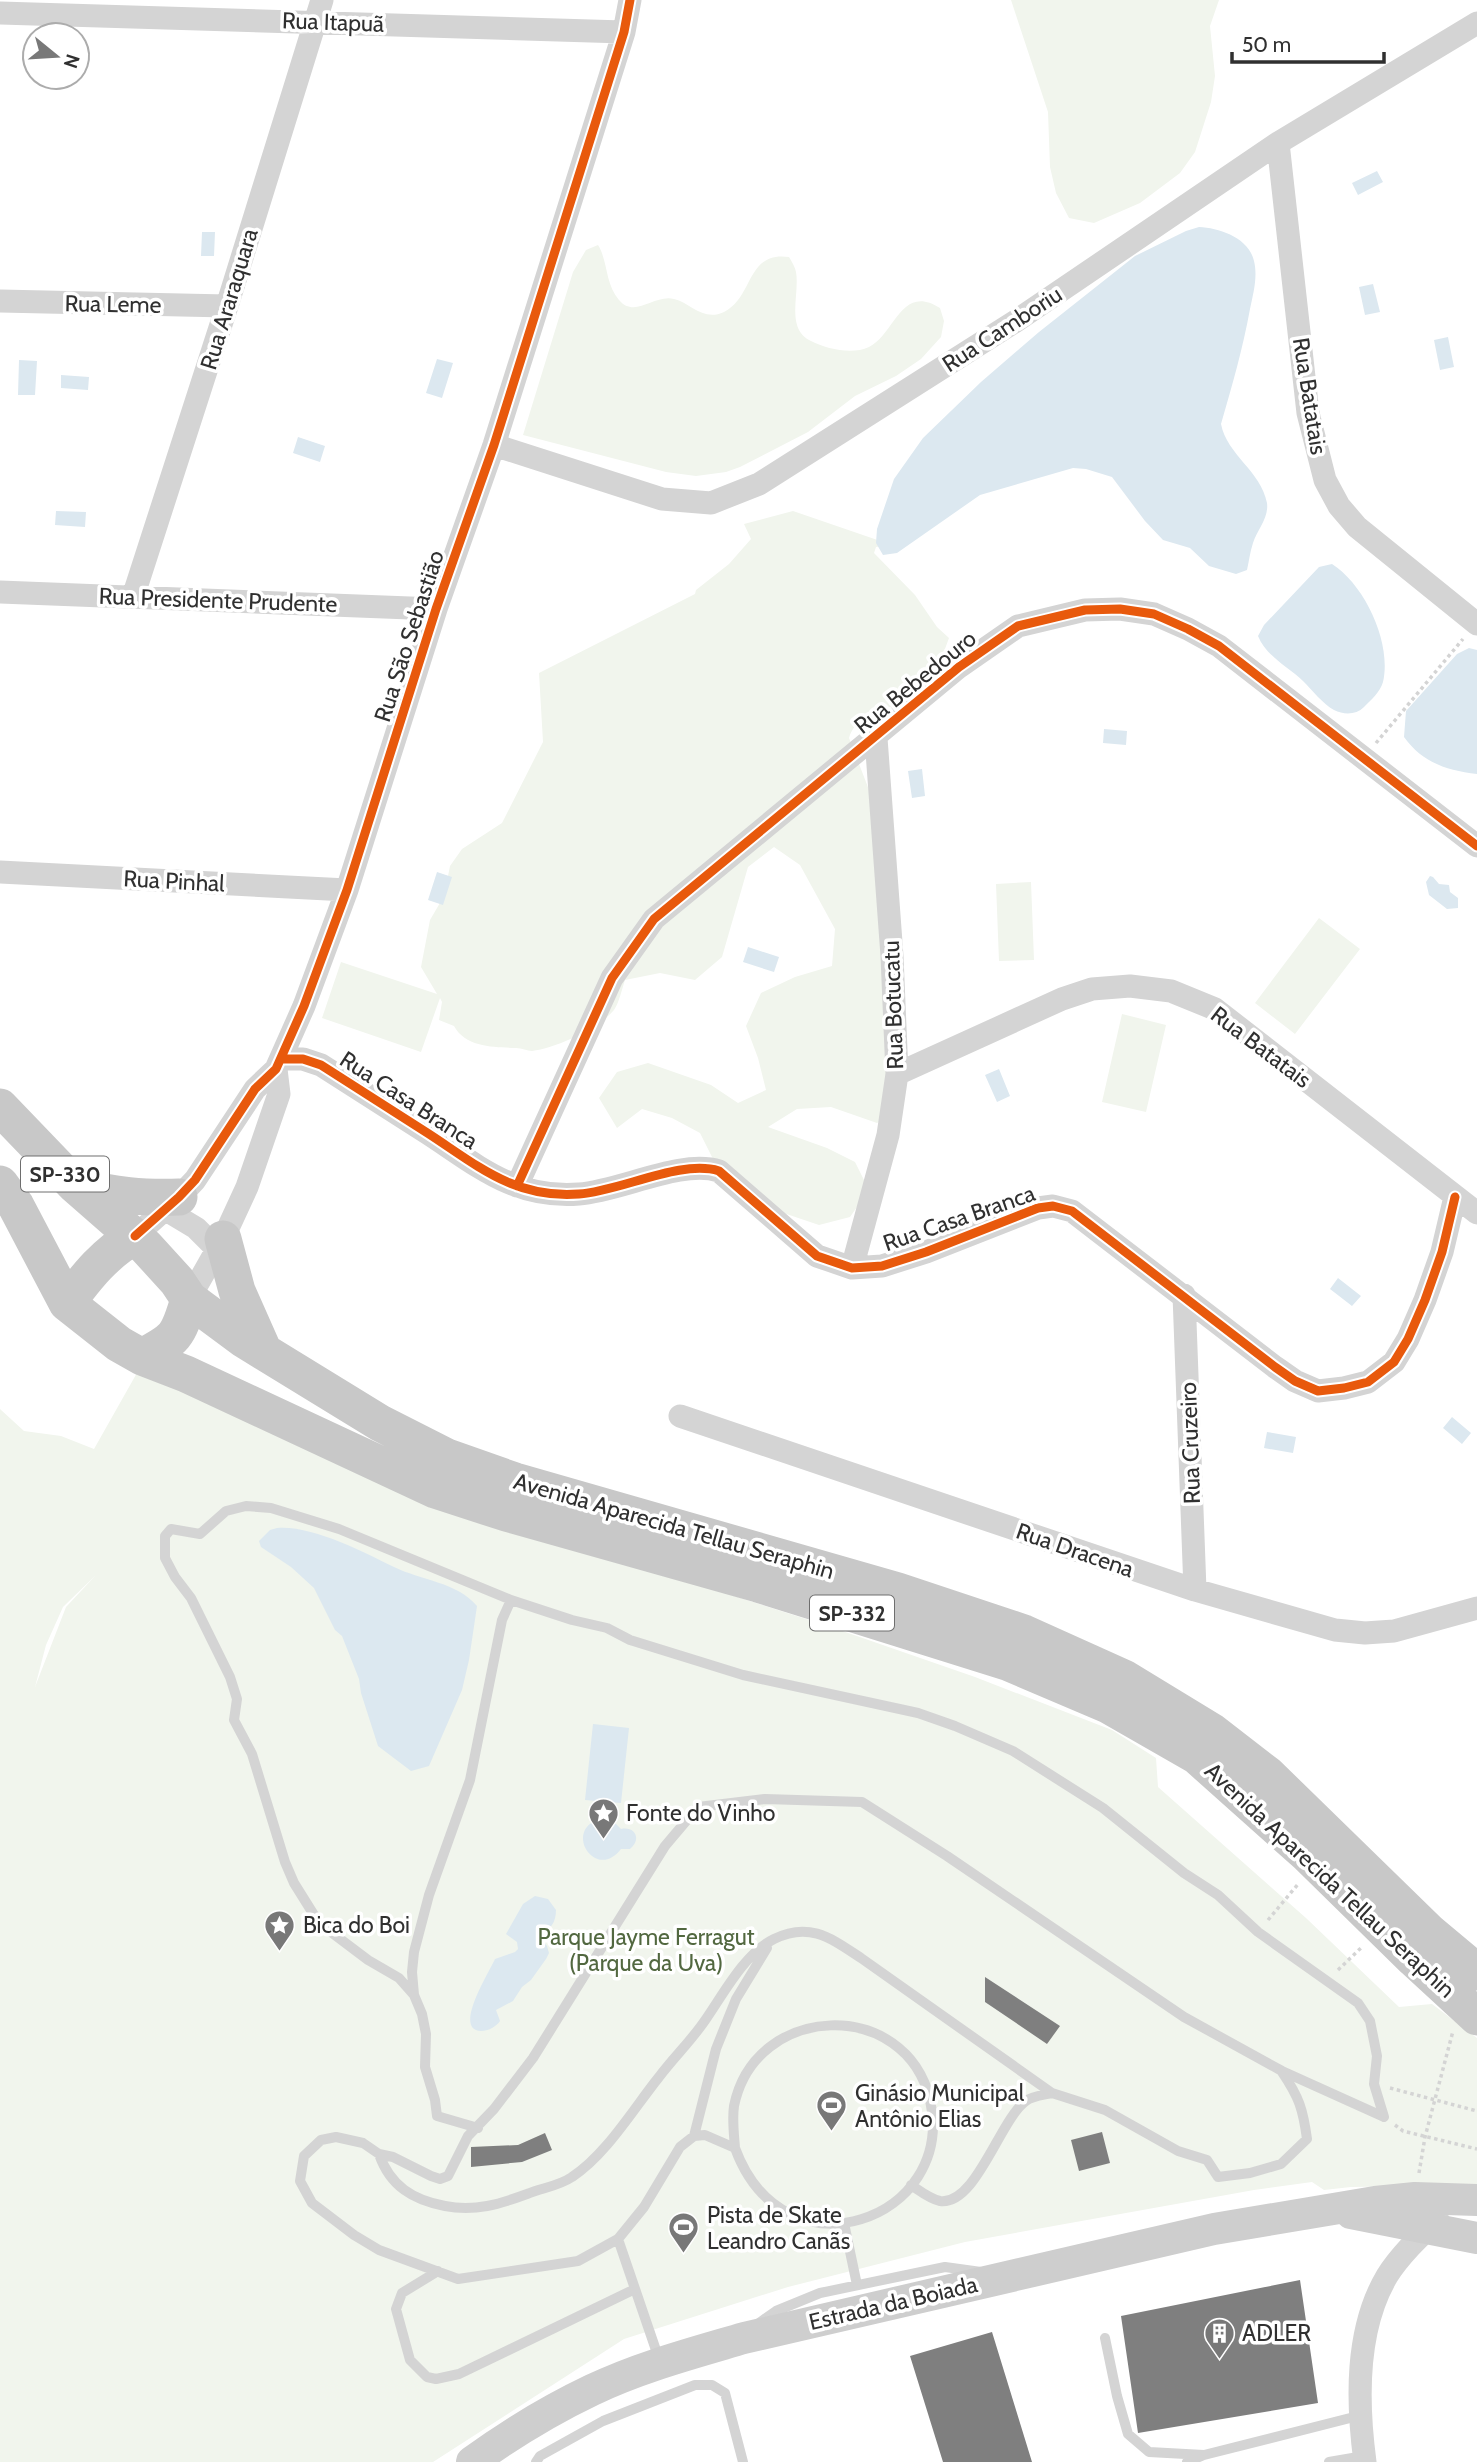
<svg xmlns="http://www.w3.org/2000/svg" width="1477" height="2462" font-family="Cabin,sans-serif">
<rect width="100%" height="100%" fill="#fff"/>
<!-- green -->
<path fill="#f1f5ed" fill-rule="evenodd" d="M1011,0h208l-9,26 5,50 -4,26 -16,50 -15,21 -40,30 -46,20 -25,-5 -13,-25 -6,-26 -2,-55z
M598,245c10,16 7,39 21,55 16,19 35,-6 55,-1 17,4 29,23 50,13 30,-15 22,-61 65,-55 3,5 6,10 7,15 4,22 -11,57 15,69 16,8 41,14 58,6 26,-13 32,-64 71,-39l4,13 -3,16 -20,22 -25,17 -41,20 -47,36 -68,35 -14,5 -30,4 -30,-4 -143,-37 50,-163 13,-22z
M793,511l99,34 -16,2 -2,6 41,42 22,32 12,11 -14,38 -44,39v-8c-17,4 -37,13 -42,31l22,57 29,315 -23,13 -46,-16 -34,2 -29,18 59,21 28,14 14,28 -19,27 -31,8 -59,-20 -46,-44 -14,-28 -28,-15 -30,-9 -25,19 -18,-30 18,-26 31,-9 63,22 27,18 28,-13 -8,-32 -12,-32 15,-33 34,-16 37,-11 3,-37 -35,-64 -26,-18 -26,20 -26,90 -27,23 -35,-7 -35,7c-3,9 -6,23 -11,30 -16,19 -58,38 -82,41 -5,0 -10,-3 -16,-3 -21,-1 -50,0 -62,-22l-15,-6 3,-18 -2,-4 -19,54 -99,-34 19,-56 96,32 -16,-27 9,-47 14,-24 6,-30 12,-17 40,-26 41,-81 -4,-69 156,-79 1,-4 33,-26 22,-25 -7,-15z
M1031,882l3,78 -35,1 -3,-77z
M1319,918l41,31 -65,85 -40,-31z
M1122,1014l44,11 -20,87 -44,-10z
M142,1364l511,206 175,56 147,51 137,53 44,28 2,29 148,131 93,89 33,-3 45,34v147l-126,2 -27,3 -12,-8 -58,8 -289,52 -177,45 -164,52 -191,123h-433v-1053l24,22 37,5 33,13zM96,1575l-30,32 -31,80 11,-42 17,-38z"/>
<!-- water -->
<path fill="#dce8f0" d="M1377,171l6,11 -25,13 -6,-12z
M1199,227c21,1 50,11 55,34 4,16 -1,33 -4,48 -7,39 -18,77 -29,115 6,31 40,47 46,79 2,15 -10,27 -14,40 -3,9 -4,18 -6,27l-11,4 -27,-8 -19,-18 -27,-8 -18,-19 -33,-44 -26,-8 -13,-1 -93,27 -83,58 -14,2 -7,-12 1,-14 17,-50 29,-41 58,-56 58,-50 96,-76 51,-25z
M202,232h13l-1,24h-13z
M1373,284l7,28 -15,3 -6,-28z
M1448,337l6,30 -14,3 -6,-30z
M437,359l16,4 -11,35 -16,-5z
M19,360l18,1 -2,34h-17z
M61,375l28,2 -1,13 -27,-2z
M298,437l27,9 -5,16 -27,-9z
M56,511l30,1 -1,15 -30,-2z
M1332,564c33,21 60,79 51,118 -3,10 -12,18 -19,25 -8,8 -20,8 -30,3 -11,-6 -22,-20 -31,-29 -16,-15 -37,-25 -45,-45l6,-11 55,-58z
M1469,648l8,2v124c-31,-4 -54,-11 -73,-37l2,-26 51,-57z
M1104,729l23,2 -1,14 -23,-2z
M922,769l3,27 -13,2 -4,-27z
M437,872l15,5 -9,28 -15,-5z
M1430,876l3,1 6,7 10,1 1,7 8,6v10l-11,1 -18,-14 -3,-13z
M748,947l31,10 -5,15 -31,-10z
M999,1069l11,27 -13,6 -12,-27z
M1338,1278l23,18 -9,10 -22,-17z
M1452,1417l19,16 -9,11 -19,-16z
M1267,1432l29,5 -3,16 -29,-5z
M277,1528c35,-3 86,24 117,39 26,13 63,15 83,39l-8,54 -7,30 -33,76 -18,5 -33,-25 -17,-53 -2,-14 -17,-43 -7,-6 -21,-42 -23,-21 -30,-20 -2,-6 11,-11z
M593,1724l36,4 -8,75 -36,-3z
M600,1819l13,2 8,8c14,-3 21,10 9,20h-9c-25,33 -59,-19 -21,-30z
M535,1896l13,3 8,11c0,12 -5,21 -18,22v3l9,11 2,7 -3,6 -15,21 -9,7 -9,14 -17,9 4,11c-4,6 -12,10 -19,10 -29,-1 9,-60 14,-72l20,-7 3,-3 -1,-7 -11,-8 17,-30z"/>
<!-- building -->
<path fill="#7f7f7f" d="M985,1977l75,49 -13,18 -62,-42z
M1102,2132l8,31 -31,8 -8,-31z
M545,2133l7,17 -30,12 -51,5v-20l47,-2z
M1300,2280l18,123 -180,30 -17,-117z
M992,2332l40,130h-89l-33,-106z"/>
<g fill="none" stroke-linecap="round" stroke-linejoin="round">
<!-- path -->
<path stroke="#d4d4d4" stroke-width="3.5" stroke-dasharray="3.5 3.5" stroke-linecap="butt" d="M1376,743l87,-104
M1268,1920l31,-37
M1338,1970l25,-24
M1390,2088l87,23
M1395,2125l8,6 74,18
M1419,2173l6,-36 28,-106"/>
<!-- service -->
<path stroke="#d4d4d4" stroke-width="10" d="M414,1995l-2,-23 2,-20 15,-57 41,-115 32,-160 9,-20
M1052,2093l53,17 73,41 29,9 11,17 32,-4 31,-9 26,-25c-4,-30 -8,-42 -25,-67
M478,2128l-41,-12 -2,-16 -10,-33 1,-33 -4,-20 -8,-19 -15,-17 -31,-18 -49,-37 -25,-40 -9,-21 -33,-108 -18,-34 3,-21 -7,-22 -39,-79 -16,-21 -10,-19v-22l6,-7 29,5 26,-23 20,-5 25,2 68,21 172,71 61,20 35,8 23,12 113,35 175,38 37,13 58,25 90,57 81,65 34,22 40,37 100,71 12,18 7,35 -3,28 10,33
M694,2136l22,-87 20,-50 31,-51
M735,2148c-1,-14 -3,-28 -1,-42 21,-104 172,-109 196,-6 27,120 -146,182 -195,48l-30,-13 -11,1 -14,11 -36,60 -26,32 -40,22 -120,18 -79,-29 -25,-15 -42,-32 -12,-22 4,-25 17,-16 15,-3 27,6 16,11 14,3 38,19 9,3 8,-3 20,-40 26,-27 39,-51 132,-212 33,-39 67,-8 97,3 85,54 237,161 98,54 102,46
M379,2154c11,32 34,46 66,52 30,6 55,-2 82,-12 15,-6 32,-8 45,-17 34,-22 62,-69 87,-100 15,-20 33,-37 47,-58 18,-26 39,-66 68,-80 36,-18 58,0 87,19l191,135c-8,2 -20,3 -26,8 -26,18 -50,105 -86,100 -10,-2 -20,-10 -29,-16
M844,2223l13,62
M618,2239l41,120
M438,2271l-36,22 -6,16 14,51 17,17 9,2 23,-5 176,-85
M759,2323l17,-12 44,-18 125,-26 36,5
M1105,2338l12,58 11,38 21,18 55,3
M536,2462l4,-6 63,-35 92,-36h17l13,8 18,69
M1187,2462l17,-7 158,-40
M1329,2462l35,-6"/>
<!-- minor -->
<path stroke="#d4d4d4" stroke-width="23" d="M0,13l624,19
M1278,143l30,270 17,67 14,26 18,21 120,97
M0,301l227,5
M494,445l168,54 49,4 48,-19 257,-163 262,-178 199,-120
M0,592l436,17
M133,597l94,-291 95,-306
M0,872l347,18
M281,1059h22l18,6c36,23 72,46 108,69 49,32 86,65 150,60 42,-3 102,-35 140,-23l98,85 35,12 30,-2 44,-14 112,-44 15,-2 19,5 203,156 20,14 23,10 26,-3 24,-6 26,-20 14,-23 17,-39 17,-48 13,-55
M897,1074l165,-75 30,-10 38,-3 41,5 44,18 262,204
M517,1186l95,-208 42,-59 305,-252 59,-41 67,-16 35,-1 34,5 34,15 31,17 258,200
M166,1210l30,18 21,21
M135,1236l44,-39 16,-17 60,-91 21,-20 28,-63 43,-116 89,-281 58,-164 130,-413 6,-32
M852,1268l36,-133 9,-61 -5,-118 -16,-218
M1184,1295l11,295
M189,1299l34,-60 24,-52 32,-93 -3,-25
M680,1416l515,174 140,40 30,3 29,-2 83,-23
M1365,2462c-8,-60 -10,-132 22,-186 11,-18 34,-42 51,-56"/>
<!-- secondary -->
<path stroke="#cecece" stroke-width="32" d="M1351,2213l126,25
M472,2462c37,-27 78,-52 120,-72 48,-23 101,-37 152,-52l470,-109 161,-27 40,-4 62,2"/>
<!-- primary -->
<path stroke="#c8c8c8" stroke-width="37" d="M0,1107l74,77 72,63 31,34 12,18 54,40 137,84 67,34 68,24 383,110 126,42 100,45 87,53 57,44 161,157 48,40
M0,1184l16,22 51,97 52,41 23,13 44,17 249,116 71,23 252,71 249,78 101,43 89,51 111,99 106,104 63,58
M80,1186c34,10 64,12 99,11
M223,1239l14,52 27,61
M67,1303c20,-27 38,-50 68,-67
M142,1357c34,-18 36,-20 47,-58"/>
<defs>
<path id="cycleway" d="M281,1059h22l18,6c36,23 72,46 108,69 49,32 86,65 150,60 42,-3 102,-35 140,-23l98,85 35,12 30,-2 44,-14 112,-44 15,-2 19,5 203,156 20,14 23,10 26,-3 24,-6 26,-20 14,-23 17,-39 17,-48 13,-55
M517,1186l95,-208 42,-59 305,-252 59,-41 67,-16 35,-1 34,5 34,15 31,17 258,200
M135,1236l44,-39 16,-17 60,-91 21,-20 28,-63 43,-116 89,-281 58,-164 130,-413 6,-32"/>
</defs>
<!-- cycleway casing -->
<use href="#cycleway" stroke="#fff" stroke-width="13"/>
<!-- cycleway -->
<use href="#cycleway" stroke="#e8590c" stroke-width="9"/>
</g>
<!-- icons -->
<defs>
<symbol id="sight-pin" viewBox="-11 -11 22 30"><path d="M0 17L-7.5 6A9.5 9.5 0 1 1 7.5 6Z" fill="#787878" stroke="#fff"/><path d="M0-6L1.8-2.2L6-1.7L2.9 1.2L3.7 5.4L0 3.3L-3.7 5.4L-2.9 1.2L-6-1.7L-1.8-2.2Z" fill="#fff"/></symbol>
<symbol id="stadium-pin" viewBox="-11 -11 22 30"><path d="M0 17L-7.5 6A9.5 9.5 0 1 1 7.5 6Z" fill="#787878" stroke="#fff"/><path d="M0-5a6.5 5 0 1 0 0 10a6.5 5 0 1 0 0-10ZM-3.5-1.8h7v3.6h-7Z" fill="#fff"/></symbol>
<symbol id="building-pin" viewBox="-11 -11 22 30"><path d="M0 17L-7.5 6A9.5 9.5 0 1 1 7.5 6Z" fill="#787878" stroke="#fff"/><path d="M-4-6H4V6H1V3H-1V6H-4ZM-2.5-4.3h1.7v1.8h-1.7ZM.8-4.3h1.7v1.8H.8ZM-2.5-1h1.7V.8h-1.7ZM.8-1h1.7V.8H.8Z" fill="#fff"/></symbol>
</defs>
<g fill-rule="evenodd">
<use href="#sight-pin" x="586" y="1796" width="35" height="47"/>
<use href="#sight-pin" x="262" y="1908" width="35" height="47"/>
<use href="#stadium-pin" x="814" y="2088" width="35" height="47"/>
<use href="#stadium-pin" x="666" y="2210" width="35" height="47"/>
<use href="#building-pin" x="1202" y="2316" width="35" height="47"/>
</g>
<g text-anchor="middle" dominant-baseline="central" stroke-width="7" stroke-linejoin="round" paint-order="stroke">
<!-- shield labels -->
<g fill="#fff" stroke="#6e6e6e" stroke-width="2">
<rect x="21" y="1156.5" width="88" height="35" rx="5"/>
<rect x="810" y="1595.5" width="84" height="35" rx="5"/>
</g>
<g font-size="21" font-weight="bold" fill="#303030">
<text x="65" y="1174">SP-330</text>
<text x="852" y="1613">SP-332</text>
</g>
<!-- street labels -->
<g font-size="23" fill="#303030" stroke="#fff">
<text transform="translate(333 22) rotate(2)">Rua Itapuã</text>
<text transform="translate(229 299) rotate(-73)">Rua Araraquara</text>
<text transform="translate(113 304) rotate(1)">Rua Leme</text>
<text transform="translate(1002 329) rotate(-33)">Rua Camboriu</text>
<text transform="translate(1310 396) rotate(81)">Rua Batatais</text>
<text transform="translate(218 600) rotate(2)">Rua Presidente Prudente</text>
<text transform="translate(409 636) rotate(-72)">Rua São Sebastião</text>
<text transform="translate(915 682) rotate(-39)">Rua Bebedouro</text>
<text transform="translate(174 881) rotate(3)">Rua Pinhal</text>
<text transform="translate(893 1005) rotate(-92)">Rua Botucatu</text>
<text transform="translate(1261 1047) rotate(37)">Rua Batatais</text>
<text transform="translate(409 1100) rotate(33)">Rua Casa Branca</text>
<text transform="translate(959 1218) rotate(-19)">Rua Casa Branca</text>
<text transform="translate(1190 1443) rotate(-92)">Rua Cruzeiro</text>
<text transform="translate(674 1526) rotate(16)">Avenida Aparecida Tellau Seraphin</text>
<text transform="translate(1075 1550) rotate(19)">Rua Dracena</text>
<text transform="translate(1330 1880) rotate(43)">Avenida Aparecida Tellau Seraphin</text>
<text transform="translate(893 2303) rotate(-13)">Estrada da Boiada</text>
</g>
<!-- poi labels -->
<g font-size="23" fill="#303030" stroke="#fff" text-anchor="start">
<text x="626" y="1813">Fonte do Vinho</text>
<text x="303" y="1925">Bica do Boi</text>
<text x="855" y="2093">Ginásio Municipal<tspan x="855" dy="26">Antônio Elias</tspan></text>
<text x="707" y="2215">Pista de Skate<tspan x="707" dy="26">Leandro Canãs</tspan></text>
<text x="1242" y="2333">ADLER</text>
</g>
<!-- park labels -->
<g font-size="23" fill="#526840" stroke="#fff">
<text x="646" y="1937">Parque Jayme Ferragut<tspan x="646" dy="26">(Parque da Uva)</tspan></text>
</g>
</g>
<!-- north arrow -->
<g transform="translate(56 56) rotate(108)"><circle r="33" fill="#ffffff" stroke="#acacac" stroke-width="2"/>
<path d="M0-5L12 26L0 18L-12 26Z" fill="#787878"/>
<text y="-10" font-size="19" font-weight="bold" text-anchor="middle" fill="#303030">N</text>
</g>
<!-- scale -->
<path d="M1232 52v10h152v-10" fill="none" stroke="#303030" stroke-width="3.5"/>
<text x="1242" y="52" font-size="21" fill="#303030" stroke="#ffffff" stroke-width="5" paint-order="stroke">50 m</text>
</svg>
